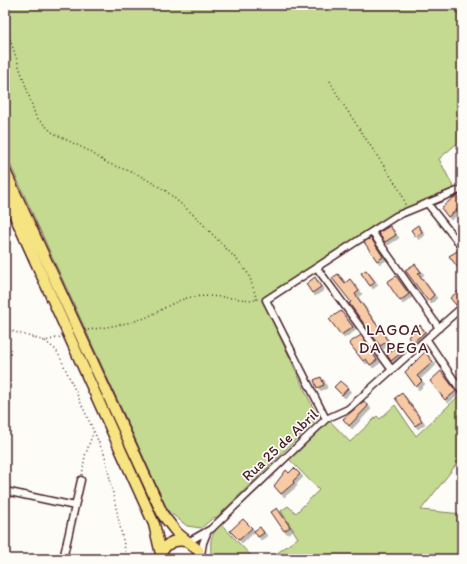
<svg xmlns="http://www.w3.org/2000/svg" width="467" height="564" font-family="Itim,sans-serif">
<defs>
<filter id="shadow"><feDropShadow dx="3" dy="3" stdDeviation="0" flood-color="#0004"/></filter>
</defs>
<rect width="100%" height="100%" fill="#fdfcf7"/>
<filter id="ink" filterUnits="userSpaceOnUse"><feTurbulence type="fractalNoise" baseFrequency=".025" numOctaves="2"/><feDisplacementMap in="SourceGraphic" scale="8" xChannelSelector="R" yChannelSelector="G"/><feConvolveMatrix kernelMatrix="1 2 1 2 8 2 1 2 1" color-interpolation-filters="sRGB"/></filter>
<g filter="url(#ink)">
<!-- green -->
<path fill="#c3da90" stroke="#867c5e" d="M5,5h451l6,22v112l-23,20 16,31h-6l-68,31 -118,79 53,114 1,5 -100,98 -4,1 -12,10 -14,-2 -19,-15 -163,-358z
M461,394l1,63 -41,53 41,4v45h-193l29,-21 -17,-27 7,-5 8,7 23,-23 -31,-32 41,-38 21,22 27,-26 3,3 15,-14 21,31z
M221,524l33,35h-43c0,-18 -3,-21 10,-35z"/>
<!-- building -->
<path fill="#f7caa6" stroke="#4a1f2b" filter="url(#shadow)" d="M462,194v12l-14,11 -7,-9 12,-10z
M418,225l4,7 -6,5 -5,-7z
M390,226l6,9 -11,7 -7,-9z
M371,238l12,19 -6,4 -13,-19z
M459,250l3,4v19l-13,-17z
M415,264l6,8 -3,1 16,22 -6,6 -23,-31z
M366,270l9,12 -5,4 -9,-13z
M338,274l7,9 5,-4 9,12 -4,3 33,47 -8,5 -31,-43 2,-1 -19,-24z
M396,276l13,18 -9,7 -13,-19z
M315,277l6,10 -9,6 -6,-9z
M462,288v12l-6,5 -6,-7z
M341,311l12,16 -12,8 -12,-16z
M420,325l5,7 -13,11 -4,-6z
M361,335l16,25 -7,5 -4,-6 -3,2 -14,-18z
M397,347l4,6 -10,8 -4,-6z
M425,352l8,10 -16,14 5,5 -6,6 -11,-15z
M441,371l15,20 -11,9 -15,-19z
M321,377l3,8 -7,3 -3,-8z
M340,381l8,7 -6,7 -8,-8z
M402,393l20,28 -7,5 -20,-28z
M364,401l4,5 -19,20 -6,-7z
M294,468l6,6 -7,7 1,2 -13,11 -7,-8 12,-16 3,3z
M277,508l13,19 -6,4 -13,-19z
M243,519l9,9 -13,12 -9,-9z
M260,527l4,6 -6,4 -4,-6z"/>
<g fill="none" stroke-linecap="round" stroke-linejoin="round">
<defs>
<path id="street" d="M427,203l35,44
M372,232l67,96
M317,268l75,102
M427,340l35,52
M326,419l-60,-119 130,-84 66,-27
M5,491l70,15
M188,542l23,-13 115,-110 22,-10 114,-102
M201,555l2,-12 4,-10
M63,559l18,-79"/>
<path id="primary" d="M5,171l158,344 14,18 21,17 3,9
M5,194l149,330 7,30
M160,557c3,-12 13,-18 25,-16"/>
</defs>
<!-- street casing -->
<use href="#street" stroke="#4a1f2b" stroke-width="9"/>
<!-- primary casing -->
<use href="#primary" stroke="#4a1f2b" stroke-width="13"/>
<!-- path -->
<path stroke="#4a1f2b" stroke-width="1.5" stroke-dasharray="1 3" stroke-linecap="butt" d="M5,24l31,93 17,16 36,18 18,12 30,11 28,16 31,27 44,46 9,12 8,25
M330,81l9,17 60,91 5,10 1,6
M5,329l40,12 16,-4
M88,330c19,-3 39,-6 57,-12 16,-7 31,-19 48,-21 22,-3 43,3 65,3
M45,341l11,9 4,7 45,99 22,103
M82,475l3,-19 9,-26
M150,559l2,-7"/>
<!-- street -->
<use href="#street" stroke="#fdfcf7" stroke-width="6"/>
<!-- primary -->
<use href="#primary" stroke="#f6e381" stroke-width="10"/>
</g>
</g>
<g text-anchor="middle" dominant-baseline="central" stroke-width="3.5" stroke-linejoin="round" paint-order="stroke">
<!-- street labels -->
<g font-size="15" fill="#4a1f2b" stroke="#fdfcf7">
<text transform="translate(280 445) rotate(-43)">Rua 25 de Abril</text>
</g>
<!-- neighbourhood labels -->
<g font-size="16" letter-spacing="1" fill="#4a1f2b" stroke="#fdfcf7">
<text x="394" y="329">LAGOA<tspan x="394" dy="18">DA PEGA</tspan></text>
</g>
</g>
<!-- margin -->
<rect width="467" height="564" fill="none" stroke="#fdfcf7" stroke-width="20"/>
<rect x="10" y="10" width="447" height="544" fill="none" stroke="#4a1f2b" stroke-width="1.5" filter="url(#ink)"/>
</svg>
